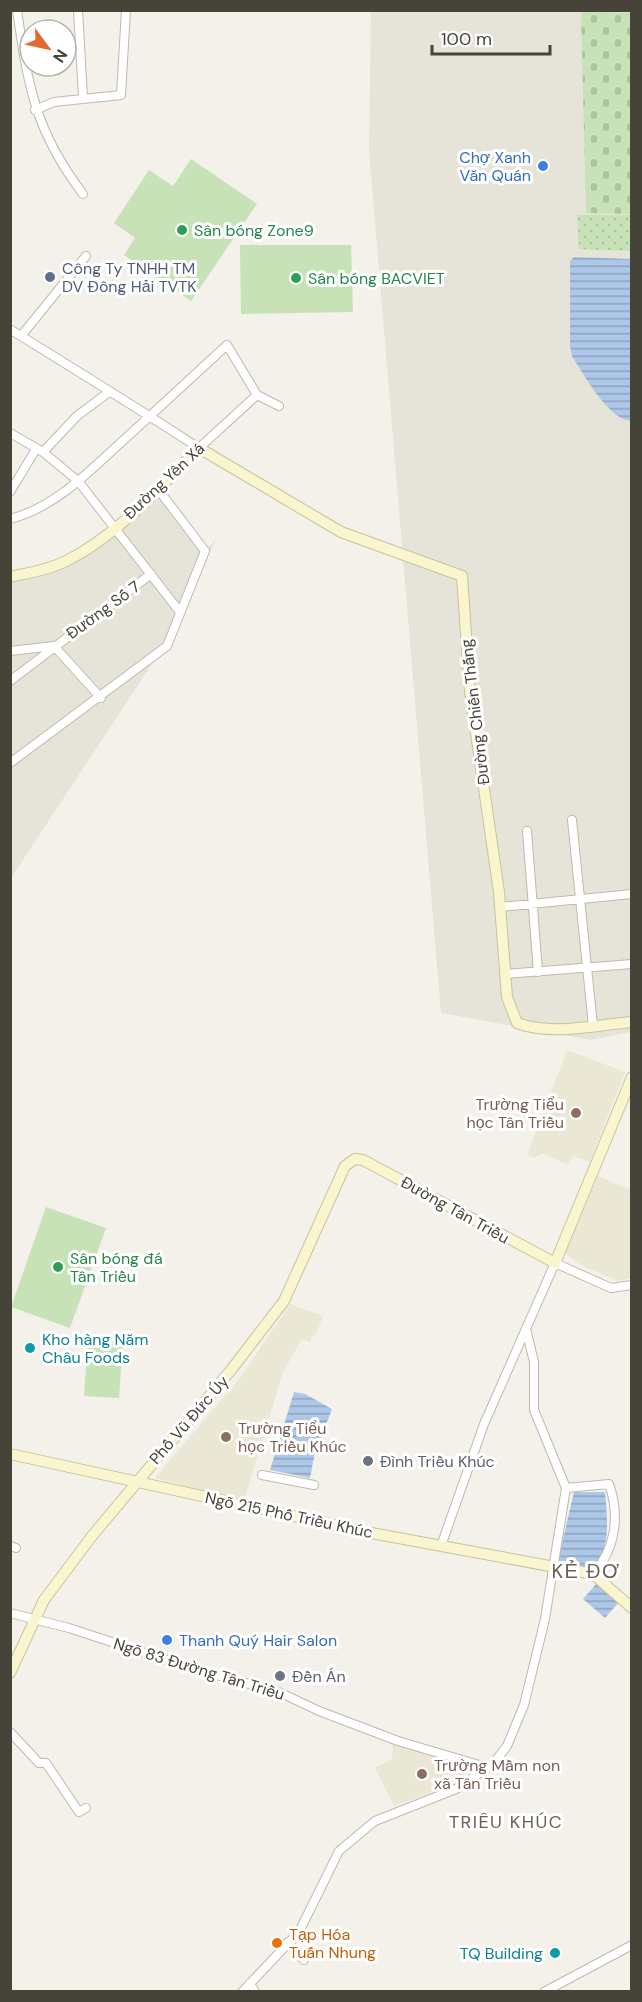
<svg xmlns="http://www.w3.org/2000/svg" width="642" height="2002" font-family="'DM Sans',sans-serif">
<defs>
<pattern id="grass-dots" width="8" height="8" patternUnits="userSpaceOnUse" patternTransform="scale(1.5)"><rect width="8" height="8" fill="#c8e2b7"/><path d="M2 2h.1M6 6h.1" fill="none" stroke="#adc39e" stroke-width="1.8" stroke-linecap="round"/></pattern>
<pattern id="cemetery-stones" width="16" height="16" patternUnits="userSpaceOnUse" patternTransform="scale(1.5)"><rect width="16" height="16" fill="#c8e2b7"/><path d="M2 7V4a2 2 0 0 1 4 0v3zM10 15v-3a2 2 0 0 1 4 0v3z" fill="#adc39e"/></pattern>
<pattern id="water-rules" width="6" height="5" patternUnits="userSpaceOnUse" patternTransform="scale(1.5)"><rect width="6" height="5" fill="#adc7e8"/><path d="M0 2.5h6" fill="none" stroke="#8fa3bd"/></pattern>
</defs>
<rect width="100%" height="100%" fill="#f3f1ea"/>
<!-- residential -->
<path fill="#e6e4d8" d="M371,11h260v1021l-40,8 -150,-27 -72,-862z
M158,489l47,62 11,-12 -45,96 -160,243v-303l48,-11z"/>
<!-- education -->
<path fill="#eae8d5" d="M567,1050l58,22 -35,90 -17,-6 -5,9 -26,-12 -7,5 -8,-3z
M598,1176l33,14v88l-13,3 -37,-16 -16,-12z
M290,1304l33,12 -8,21 -3,-1 -2,7 -8,-4 -19,33 -39,129 -89,-23 85,-100z
M393,1744l80,24 -14,11 -34,16 -31,11 -19,-38 17,-9z"/>
<!-- grass -->
<path fill="url(#grass-dots)" d="M577,215h54v36l-52,-2z"/>
<!-- cemetery -->
<path fill="url(#cemetery-stones)" d="M581,11l50,2v201l-45,-1z"/>
<!-- garden -->
<path fill="#c8e2b7" d="M191,159l66,45 -66,97 -67,-46 11,-17 -21,-15 35,-53 24,16z
M240,245h111l2,67 -112,2z
M46,1207l60,21 -36,100 -59,-21z
M88,1339l35,3 -4,56 -35,-2z"/>
<!-- water -->
<path fill="url(#water-rules)" d="M574,257l57,2v162c-22,-1 -48,-47 -59,-65l-2,-10v-85z
M294,1392l11,2 27,15 -13,34 -3,-1 -3,8 2,2 -5,26 -40,-8z
M574,1492h31c3,34 5,51 -11,82l-37,-9z
M597,1583l22,19 -14,16 -22,-19z"/>
<g fill="none" stroke-linecap="round" stroke-linejoin="round">
<defs>
<path id="street" d="M17,10c11,76 18,121 66,184
M78,10l5,87
M35,110l19,-8 67,-7 5,-85
M21,336l65,-80
M257,395l22,11
M10,433l33,19 35,29 102,131
M43,452l34,-36 32,-24
M10,492l26,-43
M10,519c47,-12 81,-50 116,-81 34,-31 67,-62 101,-93l30,50 -58,53c-59,-38 -118,-75 -178,-112l-10,-6
M54,646l47,52
M10,651l44,-5
M10,681l141,-107
M10,763l157,-117 38,-95 -47,-62
M572,820l21,206
M527,831l11,141
M500,907l132,-13
M505,974l127,-10
M262,1475l52,10
M566,1488l43,-4c11,31 7,65 -16,90
M10,1546l6,2
M441,1546l43,-122 71,-161 56,25 21,-3
M10,1613l59,15 125,41 85,23 40,19 79,30 88,26
M10,1732l29,31h7l33,49 7,-4
M288,1942l16,18
M250,1983l5,9
M242,1992l57,-60 40,-81 36,-30 81,-32 37,-25 14,-18 17,-41 21,-86 21,-131 -32,-78v-48l-8,-33
M544,1992l88,-47"/>
<path id="secondary" d="M10,577c18,-4 38,-7 54,-15 52,-25 95,-74 135,-114l142,84 121,44 8,116 29,200 8,105 10,26c36,13 77,2 115,-1
M10,1454l356,78 227,42 39,34
M10,1673l34,-73 48,-64 139,-166 53,-69 61,-135 10,-7 8,1 192,103 77,-186"/>
</defs>
<!-- street casing -->
<use href="#street" stroke="#bdbaad" stroke-width="10"/>
<!-- secondary casing -->
<use href="#secondary" stroke="#c7c39a" stroke-width="12"/>
<!-- street -->
<use href="#street" stroke="#fff" stroke-width="8"/>
<!-- secondary -->
<use href="#secondary" stroke="#f9f5ce" stroke-width="10"/>
</g>
<!-- markers -->
<g fill="#3f7fe0" stroke="#fff" stroke-width="2">
<circle cx="543" cy="166" r="6"/>
<circle cx="167" cy="1640" r="6"/>
</g>
<g fill="#2e9e5b" stroke="#fff" stroke-width="2">
<circle cx="182" cy="230" r="6"/>
<circle cx="296" cy="278" r="6"/>
<circle cx="58" cy="1267" r="6"/>
</g>
<circle fill="#5c6f8a" stroke="#fff" stroke-width="2" cx="50" cy="277" r="6"/>
<g fill="#8d6e63" stroke="#fff" stroke-width="2">
<circle cx="576" cy="1113" r="6"/>
<circle cx="226" cy="1437" r="6"/>
<circle cx="422" cy="1774" r="6"/>
</g>
<g fill="#0f9aa8" stroke="#fff" stroke-width="2">
<circle cx="30" cy="1348" r="6"/>
<circle cx="555" cy="1953" r="6"/>
</g>
<g fill="#6b7280" stroke="#fff" stroke-width="2">
<circle cx="368" cy="1461" r="6"/>
<circle cx="280" cy="1676" r="6"/>
</g>
<circle fill="#e8710a" stroke="#fff" stroke-width="2" cx="277" cy="1943" r="6"/>
<g text-anchor="middle" dominant-baseline="central" stroke-width="6" stroke-linejoin="round" paint-order="stroke">
<!-- shop labels -->
<g font-size="16" fill="#366cbe" stroke="#fff" text-anchor="end">
<text x="531" y="157">Chợ Xanh<tspan x="531" dy="18">Văn Quán</tspan></text>
<text x="179" y="1640" text-anchor="start">Thanh Quý Hair Salon</text>
</g>
<!-- leisure labels -->
<g font-size="16" fill="#27864d" stroke="#fff" text-anchor="start">
<text x="194" y="230">Sân bóng Zone9</text>
<text x="308" y="278">Sân bóng BACVIET</text>
<text x="70" y="1258">Sân bóng đá<tspan x="70" dy="18">Tân Triều</tspan></text>
</g>
<!-- service labels -->
<g font-size="16" fill="#4e5e75" stroke="#fff" text-anchor="start">
<text x="62" y="268">Công Ty TNHH TM<tspan x="62" dy="18">DV Đông Hải TVTK</tspan></text>
</g>
<!-- street labels -->
<g font-size="16" fill="#464339" stroke="#fff">
<text transform="translate(164 481) rotate(-43)">Đường Yên Xá</text>
<text transform="translate(103 610) rotate(-36)">Đường Số 7</text>
<text transform="translate(475 712) rotate(-97)">Đường Chiến Thắng</text>
<text transform="translate(455 1210) rotate(29)">Đường Tân Triều</text>
<text transform="translate(189 1420) rotate(-49)">Phố Vũ Đức Úy</text>
<text transform="translate(289 1515) rotate(12)">Ngõ 215 Phố Triều Khúc</text>
<text transform="translate(199 1669) rotate(17)">Ngõ 83 Đường Tân Triều</text>
</g>
<!-- education labels -->
<g font-size="16" fill="#785e54" stroke="#fff" text-anchor="start">
<text x="564" y="1104" text-anchor="end">Trường Tiểu<tspan x="564" dy="18">học Tân Triều</tspan></text>
<text x="238" y="1428">Trường Tiểu<tspan x="238" dy="18">học Triều Khúc</tspan></text>
<text x="434" y="1765">Trường Mầm non<tspan x="434" dy="18">xã Tân Triều</tspan></text>
</g>
<!-- culture labels -->
<g font-size="16" fill="#0d838f" stroke="#fff" text-anchor="start">
<text x="42" y="1339">Kho hàng Năm<tspan x="42" dy="18">Châu Foods</tspan></text>
<text x="543" y="1953" text-anchor="end">TQ Building</text>
</g>
<!-- worship labels -->
<g font-size="16" fill="#5b616d" stroke="#fff" text-anchor="start">
<text x="380" y="1461">Đình Triều Khúc</text>
<text x="292" y="1676">Đền Án</text>
</g>
<!-- food labels -->
<g font-size="16" fill="#c56008" stroke="#fff" text-anchor="start">
<text x="289" y="1934">Tạp Hóa<tspan x="289" dy="18">Tuấn Nhung</tspan></text>
</g>
<!-- neighbourhood labels -->
<g font-size="18" letter-spacing="1.5" fill="#676251" stroke="#fff">
<text x="506" y="1822">TRIÊU KHÚC</text>
</g>
<!-- quarter labels -->
<g font-size="20" letter-spacing="1.5" fill="#676251" stroke="#fff">
<text x="586" y="1571">KẺ ĐƠ</text>
</g>
</g>
<!-- border -->
<rect width="642" height="2002" fill="none" stroke="#464339" stroke-width="24"/>
<!-- north arrow -->
<g transform="translate(48 48) rotate(123)"><circle r="28" fill="#ffffff" stroke="#b5b4b0" stroke-width="1.5"/>
<path d="M0-4.5L10 22L0 15L-10 22Z" fill="#e16932"/>
<text y="-9" font-size="16" font-weight="bold" text-anchor="middle" fill="#464339">N</text>
</g>
<!-- scale -->
<path d="M432 45v9h118v-9" fill="none" stroke="#464339" stroke-width="3"/>
<text x="441" y="45" font-size="18" fill="#464339" stroke="#ffffff" stroke-width="4.5" paint-order="stroke">100 m</text>
</svg>
